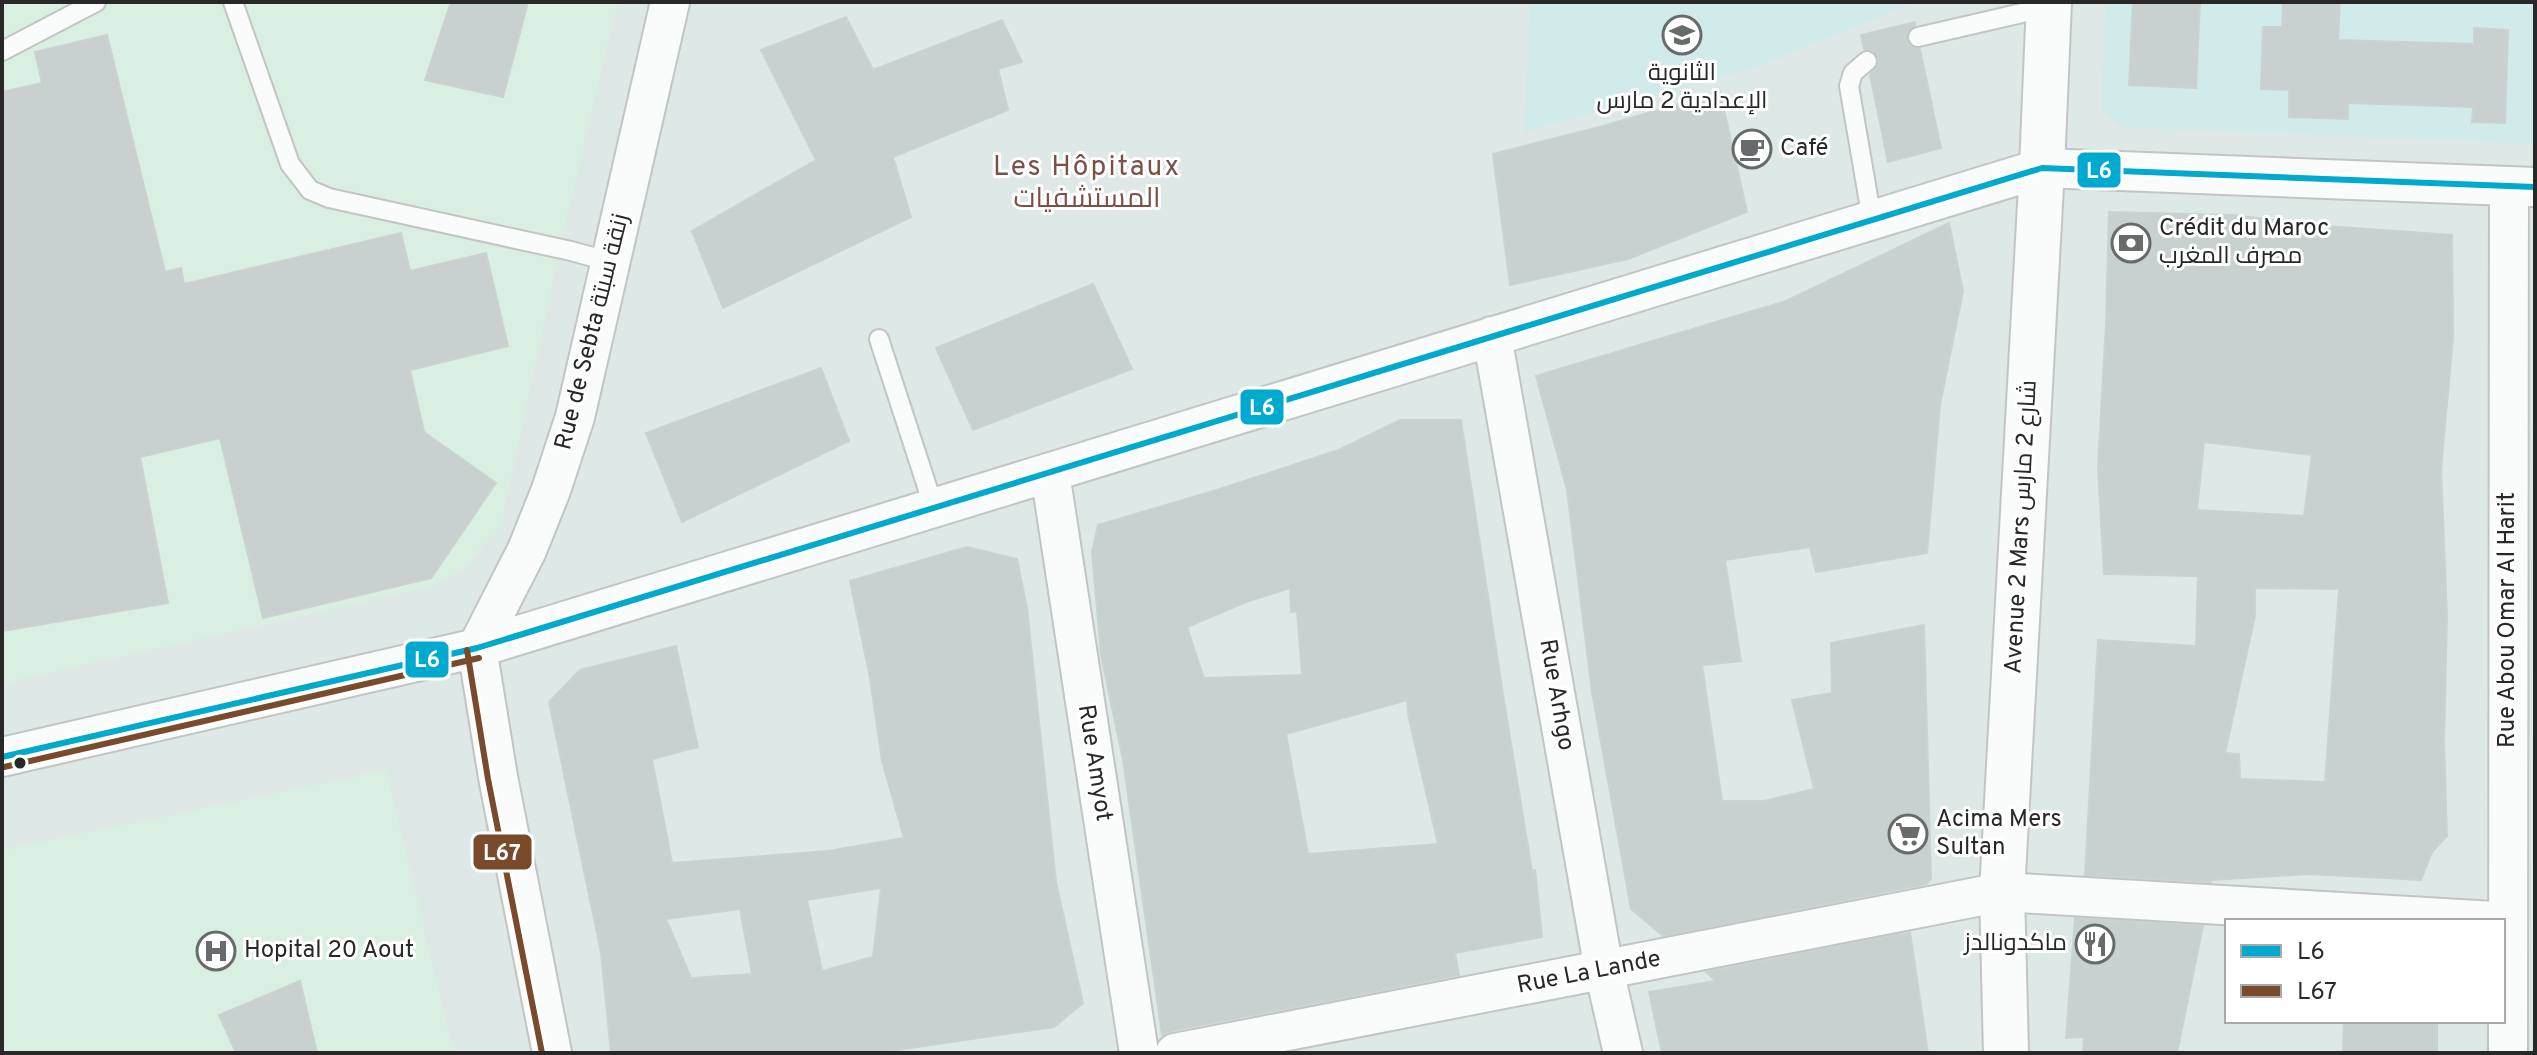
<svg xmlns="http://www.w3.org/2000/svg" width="2537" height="1055" font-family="Overpass,Cairo,sans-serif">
<rect width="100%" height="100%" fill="#dde8e7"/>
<!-- education -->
<path fill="#d1ebeb" d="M1530,2h386l-161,66 -231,64z
M2106,2h429v142l-413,-17 -21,-17z"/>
<!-- medical -->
<path fill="#d9efe2" d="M2,2h616l-50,210 -67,314 -38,43 -32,18 -429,97z
M386,770l68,283h-452v-203z"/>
<!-- building -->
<path fill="#c9d0d0" stroke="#cad3d2" stroke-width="2" fill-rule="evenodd" d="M451,2h77l-25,95 -78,-17z
M2133,2h67l-4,86 -67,-3z
M2283,2h57l-2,38 136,4v-16l34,2 -3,93 -33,-1 1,-15 -125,-4v16l-59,-2v-27l-28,-1 2,-62h19z
M846,17l27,53 129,-50 20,42 -24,7 10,41 -115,47 18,60 -188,91 -31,-77 124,-71 -55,-110z
M1915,22v3l-8,8 -1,6 4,7 10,3 21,99 -53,14 -18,-87 8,-9 1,-8 -7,-8 -8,-1 -3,-14z
M107,35l58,237 16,-4 3,16 217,-51 9,38 76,-18 22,93 -98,24 14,62 72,51 -65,95 -168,40 -43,-180 -80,19 28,146 -166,28v-539l40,-9 -7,-31z
M1720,92l27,120 -119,47 -118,26 -17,-131 110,-28z
M2109,212l123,3 93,11 127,9 1,103 -12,132 6,145 -3,127 3,94 -15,16 -11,28 -112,-6 -97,6 -1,2 -126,-7 13,-235 98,6 2,-70 -94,-2 -6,-107 8,-143zM2204,442l108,13 -8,61 -107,-6zM2255,588l84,1 -14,193 -85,-3 -1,-25 -14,-1 30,-137z
M1949,223l14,68 -23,114 -13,148 -111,19 -6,-25 -85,13 16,101 -39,4 20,136h42l50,-12 -22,-89 40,-7 -1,-50 93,-18 7,254 -5,5 -263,52 -32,-27 -39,-217 -25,-202 -31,-114 250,-75z
M1093,284l39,85 -159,61 -37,-82z
M821,368l28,73 -167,81 -36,-89z
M1400,420h61l43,281 28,170 3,-1 7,67 -87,16 4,22 -288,56 -9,4 -39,-275 -22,-105 -9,-103 6,-27 122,-36 121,-40zM1290,588l1,24 6,-1 5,64 -98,3 -17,-51 59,-25zM1407,700l2,19 29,125 -130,10 -22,-120z
M967,547l50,12 10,49 29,274 27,121 -29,24 -178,26h-265l-10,-100 -52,-251 31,-32 96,-24 22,101 -46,12 20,104 156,-12 76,-13 -22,-77 -12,-83 -20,-97zM881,888l-8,69 -51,14 -15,-71zM740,909l12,65 -61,4 -25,-59z
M2075,918l128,8 -26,127h-94l1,-16 -18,1z
M1910,932l18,121h-266l-13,-61 67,-11 -10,-9z
M300,981l17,72h-81l-17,-38z
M2344,1021h93v32h-94z"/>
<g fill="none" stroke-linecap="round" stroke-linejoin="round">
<defs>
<path id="service" d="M233,2l57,162 20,26 19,8 242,53 40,11
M1918,37l130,-30
M2,51l94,-49
M1867,61l-14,12 -4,13 23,134
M879,339l55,169"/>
<path id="minor" d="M1492,336l112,634 19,83
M1050,473l89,580
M477,648l50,-98 24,-60 24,-73 95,-415
M477,648l21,129 54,276
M2,757l475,-109 1565,-480 493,19
M1175,1053l827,-161 492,29
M2508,1053l1,-867"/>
<path id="secondary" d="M2006,1053l-4,-161 40,-724 7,-166"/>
</defs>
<!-- service casing -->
<use href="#service" stroke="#c3c5c4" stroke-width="22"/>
<!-- minor casing -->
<use href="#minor" stroke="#c3c5c4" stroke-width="42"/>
<!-- secondary casing -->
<use href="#secondary" stroke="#c3c5c4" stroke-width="48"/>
<!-- service -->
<use href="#service" stroke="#fafcfb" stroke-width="18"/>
<!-- minor -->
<use href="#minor" stroke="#fafcfb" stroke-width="38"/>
<!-- secondary -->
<use href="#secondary" stroke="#fafcfb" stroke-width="44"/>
<defs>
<path id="bus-1" d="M2,757l475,-109 1565,-480 493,19"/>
<path id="bus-2" d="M467,650l21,129 54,274
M4,767l475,-109"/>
</defs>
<!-- bus-1 casing -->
<use href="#bus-1" stroke="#fff" stroke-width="12"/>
<!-- bus-2 casing -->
<use href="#bus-2" stroke="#fff" stroke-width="12"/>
<!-- bus-1 -->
<use href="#bus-1" stroke="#00a9ce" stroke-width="6"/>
<!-- bus-2 -->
<use href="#bus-2" stroke="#7a4b2a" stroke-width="6"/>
</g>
<!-- icons -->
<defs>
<symbol id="school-ring" viewBox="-11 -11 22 22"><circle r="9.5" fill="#fff" stroke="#676b6b" stroke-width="1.5"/><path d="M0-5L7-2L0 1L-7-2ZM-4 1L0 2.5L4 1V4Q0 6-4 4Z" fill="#676b6b"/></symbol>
<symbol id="cafe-ring" viewBox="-11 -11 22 22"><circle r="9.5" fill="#fff" stroke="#676b6b" stroke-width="1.5"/><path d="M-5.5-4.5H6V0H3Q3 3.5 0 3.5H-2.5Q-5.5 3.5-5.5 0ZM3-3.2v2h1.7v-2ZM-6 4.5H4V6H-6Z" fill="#676b6b"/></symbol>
<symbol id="bank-ring" viewBox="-11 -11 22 22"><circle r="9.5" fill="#fff" stroke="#676b6b" stroke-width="1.5"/><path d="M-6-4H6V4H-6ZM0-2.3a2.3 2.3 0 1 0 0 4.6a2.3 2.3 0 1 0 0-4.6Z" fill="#676b6b"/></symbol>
<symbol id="supermarket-ring" viewBox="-11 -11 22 22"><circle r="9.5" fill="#fff" stroke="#676b6b" stroke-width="1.5"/><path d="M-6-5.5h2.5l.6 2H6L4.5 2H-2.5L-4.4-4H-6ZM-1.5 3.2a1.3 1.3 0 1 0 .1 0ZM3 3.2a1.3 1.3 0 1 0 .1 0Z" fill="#676b6b"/></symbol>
<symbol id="restaurant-ring" viewBox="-11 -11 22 22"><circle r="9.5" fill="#fff" stroke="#676b6b" stroke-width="1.5"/><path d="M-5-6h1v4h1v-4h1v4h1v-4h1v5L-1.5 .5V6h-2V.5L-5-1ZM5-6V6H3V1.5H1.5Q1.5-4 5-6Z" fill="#676b6b"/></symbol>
<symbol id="hospital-ring" viewBox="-11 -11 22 22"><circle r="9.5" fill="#fff" stroke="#676b6b" stroke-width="1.5"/><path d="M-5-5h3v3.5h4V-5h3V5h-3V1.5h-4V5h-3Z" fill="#676b6b"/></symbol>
</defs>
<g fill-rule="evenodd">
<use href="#school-ring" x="1660" y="13" width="44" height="44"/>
<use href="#cafe-ring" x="1730" y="127" width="44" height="44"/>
<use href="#bank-ring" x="2109" y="221" width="44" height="44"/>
<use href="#supermarket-ring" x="1886" y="812" width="44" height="44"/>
<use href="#restaurant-ring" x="2073" y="922" width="44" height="44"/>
<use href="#hospital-ring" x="194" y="929" width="44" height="44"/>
</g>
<!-- markers -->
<circle fill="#282828" stroke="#fff" stroke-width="3" cx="20" cy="763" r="7"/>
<g text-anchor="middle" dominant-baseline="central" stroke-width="6" stroke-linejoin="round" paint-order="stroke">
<!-- poi labels -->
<g font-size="24" fill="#282828" stroke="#fff" text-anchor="start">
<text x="1682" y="74" text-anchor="middle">الثانوية<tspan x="1682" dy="28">الإعدادية 2 مارس</tspan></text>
<text x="1780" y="149">Café</text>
<text x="2159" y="229">Crédit du Maroc<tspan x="2159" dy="28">مصرف المغرب</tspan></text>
<text x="1936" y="820">Acima Mers<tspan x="1936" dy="28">Sultan</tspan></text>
<text x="2067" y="944" text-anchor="end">ماكدونالدز</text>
<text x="244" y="951">Hopital 20 Aout</text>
</g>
<!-- street labels -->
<g font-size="24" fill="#282828" stroke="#fff">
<text transform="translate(593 332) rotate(-76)">Rue de Sebta زنقة سبتة</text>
<text transform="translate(2022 527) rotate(-87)">Avenue 2 Mars شارع 2 مارس</text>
<text transform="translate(2508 620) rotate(-90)">Rue Abou Omar Al Harit</text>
<text transform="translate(1556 695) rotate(80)">Rue Arhgo</text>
<text transform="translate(1094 763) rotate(81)">Rue Amyot</text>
<text transform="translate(1589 973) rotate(-11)">Rue La Lande</text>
</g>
<!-- quarter labels -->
<g font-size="28" letter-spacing="2" fill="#7c5046" stroke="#fff">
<text x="1087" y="168">Les Hôpitaux<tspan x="1087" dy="32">المستشفيات</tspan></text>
</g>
</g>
<g stroke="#fff" stroke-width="3">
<rect x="2076" y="151" width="46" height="38" rx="8" fill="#00a9ce"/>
<rect x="1239" y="388" width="46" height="38" rx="8" fill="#00a9ce"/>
<rect x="404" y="640" width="46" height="39" rx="8" fill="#00a9ce"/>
<rect x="472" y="833" width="61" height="38" rx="8" fill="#7a4b2a"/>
</g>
<g font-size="22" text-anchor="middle" font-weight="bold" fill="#fff">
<text x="2099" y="178">L6</text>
<text x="1262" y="415">L6</text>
<text x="427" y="667">L6</text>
<text x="502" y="860">L67</text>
</g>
<!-- border -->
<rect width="2537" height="1055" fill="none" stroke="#282828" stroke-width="8"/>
<!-- legend -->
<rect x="2225" y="919" width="280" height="104" fill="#ffffff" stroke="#a9a9a9" stroke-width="2"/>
<rect x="2241" y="945" width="40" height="12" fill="#00a9ce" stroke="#a9a9a9" stroke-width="2"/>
<text x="2297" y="959" font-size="24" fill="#282828">L6</text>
<rect x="2241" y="985" width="40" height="12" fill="#7a4b2a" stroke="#a9a9a9" stroke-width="2"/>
<text x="2297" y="999" font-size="24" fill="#282828">L67</text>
</svg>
